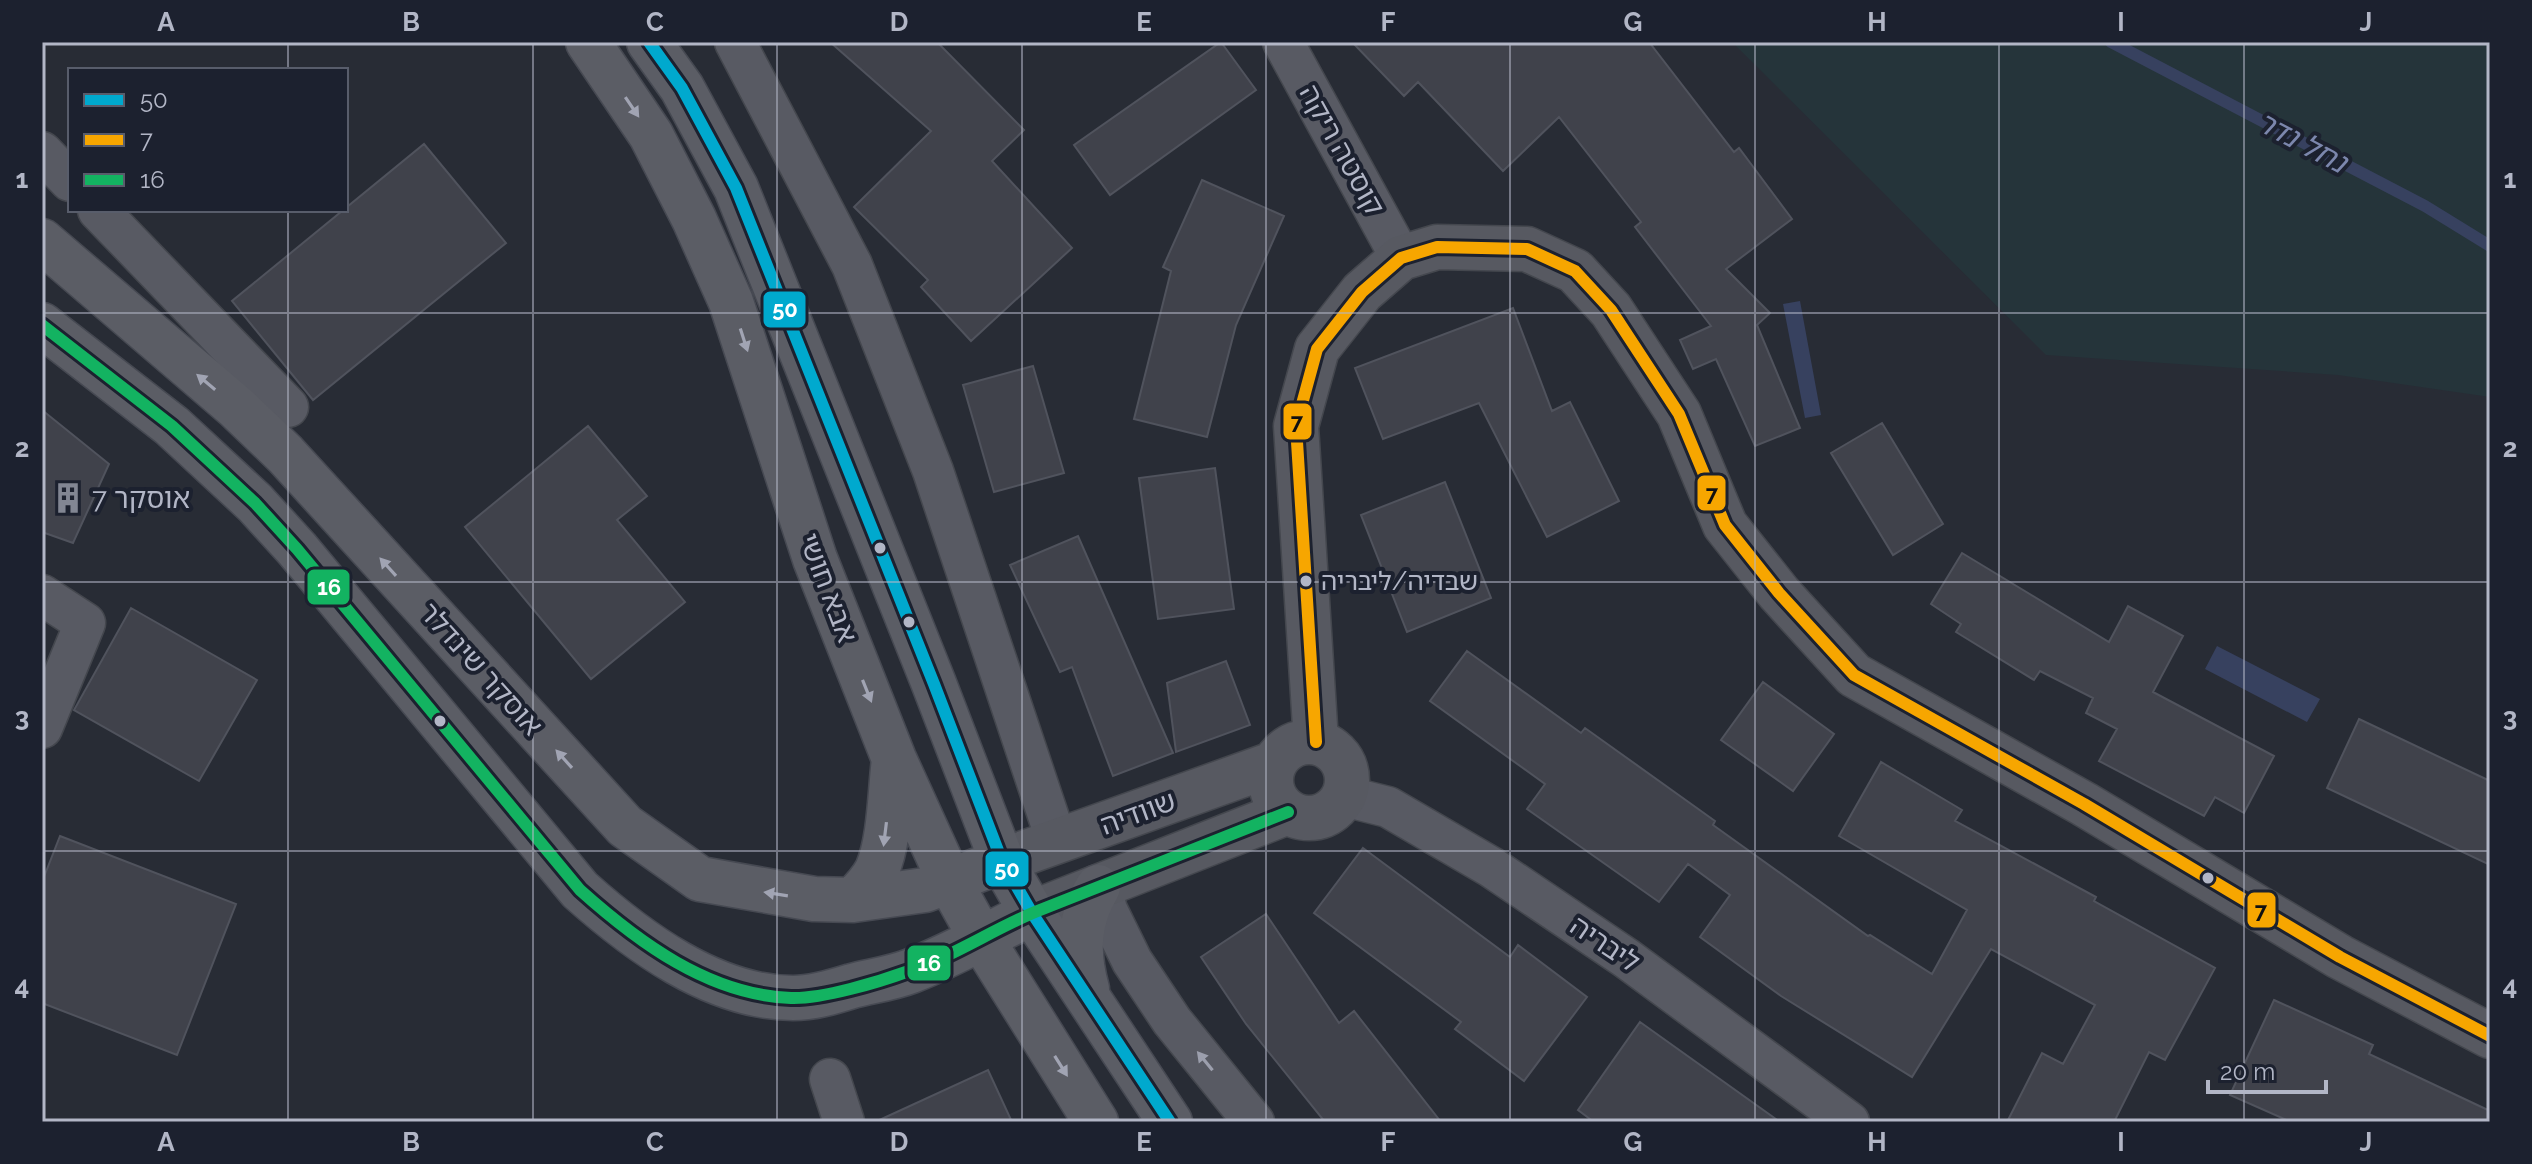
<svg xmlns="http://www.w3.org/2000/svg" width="2532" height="1164" font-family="Raleway,'Noto Sans Hebrew',sans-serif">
<rect width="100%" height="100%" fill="#282c35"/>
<!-- green -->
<path fill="#25343a" d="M1732,42h758v355l-152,-22 -292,-20z"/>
<!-- water -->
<path fill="#37415f" d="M1800,301l21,114 -16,3 -22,-114z
M2217,646l103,53 -13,23 -102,-53z"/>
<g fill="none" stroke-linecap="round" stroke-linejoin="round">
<!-- stream -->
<path stroke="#37415f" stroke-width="12" d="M2111,42l314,164 65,40"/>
</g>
<!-- building -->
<path fill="#40424b" stroke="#50535d" stroke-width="2" d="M830,42h107l87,88 -32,31 80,87 -101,93 -50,-54 7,-7 -74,-73 77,-76z
M1221,42l35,48 -146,105 -36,-50z
M1352,42h297l85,110 5,-4 53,71 -66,50 44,44 -13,12 43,103 -45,18 -39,-87 -23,10 -13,-29 31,-14 -76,-99 6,-5 -82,-105 -56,54 -85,-89 -14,14z
M424,144l82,99 -193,157 -81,-99z
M1202,180l82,36 -48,109 -29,112 -73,-18 37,-148 -8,-4z
M1513,308l39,103 18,-9 49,99 -72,36 -68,-134 -96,36 -28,-71z
M1033,366l31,107 -70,19 -31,-107z
M42,410l67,54 -36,79 -31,-11z
M1882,423l61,101 -50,31 -62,-102z
M588,426l59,70 -30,24 68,82 -94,77 -126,-152z
M1215,468l19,141 -76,10 -19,-141z
M1445,482l46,116 -84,34 -46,-117z
M1078,536l95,217 -60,23 -41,-109 -12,5 -50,-107z
M1962,553l147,89 19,-36 55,30 -30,56 121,64 -30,57 -29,-16 -11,19 -105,-55 18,-32 -31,-16 7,-15 -53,-27 -6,9 -78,-48 5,-8 -30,-20z
M131,608l126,72 -58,101 -125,-71z
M1467,651l114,82 4,-5 130,93 -2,4 155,111 2,-1 62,39 35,-64 -128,-74 42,-74 81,48 -7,11 141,76 -2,4 121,67 -50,92 -16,-8 -35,70h-107l35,-69 21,11 32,-59 -104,-56 -79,128 -131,-81 -81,-59 30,-42 -42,-31 -29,38 -132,-93 18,-25 -115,-83z
M1226,661l24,64 -74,27 -9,-69z
M1763,682l71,52 -41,57 -72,-51z
M2359,719l131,62v84l-163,-77z
M60,836l176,68 -59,151 -135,-52v-121z
M1363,848l147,109 8,-12 69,52 -63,84 -69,-52 6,-7 -147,-109z
M1266,914l73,109 15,-12 87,111h-116l-79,-98 -45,-67z
M2274,1000l99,45 -4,9 121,57v11h-199l-61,-27z
M1640,1022l140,100h-186l-16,-12z
M988,1070l24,52h-137z"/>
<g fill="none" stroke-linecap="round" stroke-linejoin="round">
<defs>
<path id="street" d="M735,42l117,223 81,206 124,371
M1283,42l118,216
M42,152l28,29
M98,210l190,197
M42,595l43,28 -43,105
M1344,796l44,11 103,60 135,91 223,164
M1110,883l-6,15 3,12 25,51 40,60 82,101
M830,1079l14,43"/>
<path id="secondary" d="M1271 780a38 38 0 1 1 76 0a38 38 0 1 1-76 0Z
M1316,742l-20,-316 21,-77 45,-57 39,-34 36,-11 90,2 48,22 36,39 68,104 46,111 54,68 75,82 230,129 256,153 150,79
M1002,861l271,-97
M1032,913l256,-101"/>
<path id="primary" d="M588,42l63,93 43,84 37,83 84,257 79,200 56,123 31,56 115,184
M649,42l33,46 54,100 198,496 68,177 30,52 138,209
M42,241l195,167 48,46 340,372 75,53 114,20 39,1 72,-10 77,-29
M42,325l130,101 83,77 42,46 283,341c56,50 133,108 213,108 20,0 40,-6 59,-12 20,-5 41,-8 59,-15 41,-16 82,-39 121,-58
M853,900c9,-9 18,-18 24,-30 13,-30 13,-78 17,-111
M1087,989c-10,-36 -9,-69 11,-102"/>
</defs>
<!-- street casing -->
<use href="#street" stroke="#44474e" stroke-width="43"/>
<!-- secondary casing -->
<use href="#secondary" stroke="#44474e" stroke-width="47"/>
<!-- primary casing -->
<use href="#primary" stroke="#464952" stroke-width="47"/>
<!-- street -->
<use href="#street" stroke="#585a63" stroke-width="40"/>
<!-- secondary -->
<use href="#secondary" stroke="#575961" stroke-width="44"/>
<!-- primary -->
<use href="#primary" stroke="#5b5d65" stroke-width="44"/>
<defs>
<path id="bus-1" d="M649,42l33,46 54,100 198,496 68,177 30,52 138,209"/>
<path id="bus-2" d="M1316,742l-20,-316 21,-77 45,-57 39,-34 36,-11 90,2 48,22 36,39 68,104 46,111 54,68 75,82 230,129 256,153 150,79"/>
<path id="bus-3" d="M42,325l130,101 83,77 42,46 283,341c58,52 129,105 211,108 31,1 88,-16 118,-27 43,-14 83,-41 126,-59 84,-34 169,-66 253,-100"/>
</defs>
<!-- bus-1 casing -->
<use href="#bus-1" stroke="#1c212f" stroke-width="18"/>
<!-- bus-2 casing -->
<use href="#bus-2" stroke="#1c212f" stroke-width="18"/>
<!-- bus-3 casing -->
<use href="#bus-3" stroke="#1c212f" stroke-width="18"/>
<!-- bus-1 -->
<use href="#bus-1" stroke="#00a9ce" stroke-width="12"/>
<!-- bus-2 -->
<use href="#bus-2" stroke="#f7a600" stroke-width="12"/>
<!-- bus-3 -->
<use href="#bus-3" stroke="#13b361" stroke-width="12"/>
</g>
<!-- one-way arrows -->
<defs><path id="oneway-solid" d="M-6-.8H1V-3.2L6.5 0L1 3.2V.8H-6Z" transform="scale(2)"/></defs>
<g fill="#a1a4b3">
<use href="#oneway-solid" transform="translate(632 107) rotate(56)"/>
<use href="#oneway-solid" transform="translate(744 340) rotate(72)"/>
<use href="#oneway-solid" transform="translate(206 382) rotate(-140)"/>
<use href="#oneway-solid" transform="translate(388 567) rotate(-132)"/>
<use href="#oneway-solid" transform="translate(867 691) rotate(68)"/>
<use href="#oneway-solid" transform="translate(564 759) rotate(-132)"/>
<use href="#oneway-solid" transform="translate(885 834) rotate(97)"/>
<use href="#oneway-solid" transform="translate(776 894) rotate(-171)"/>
<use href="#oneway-solid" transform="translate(1061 1066) rotate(58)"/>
</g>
<use fill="#9c9fad" href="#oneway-solid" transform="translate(1205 1061) rotate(-129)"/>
<!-- grid -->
<path fill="none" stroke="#b2b6c6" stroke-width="2" stroke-opacity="0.55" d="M288,42v28M533,42v1080M777,42v1080M1022,42v1080M1266,42v1080M1510,42v1080M1755,42v1080M1999,42v1080M2244,42v1080M288,210v912M42,313h2448M42,582h2448M42,851h2448"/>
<!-- icons -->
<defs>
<symbol id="building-bare" viewBox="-9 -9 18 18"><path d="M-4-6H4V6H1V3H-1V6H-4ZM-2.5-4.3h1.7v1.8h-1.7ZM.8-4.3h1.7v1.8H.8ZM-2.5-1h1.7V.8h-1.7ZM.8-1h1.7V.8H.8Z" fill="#828693" stroke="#1c212f" stroke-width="2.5" paint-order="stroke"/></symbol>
</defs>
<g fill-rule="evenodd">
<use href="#building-bare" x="46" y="476" width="44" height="44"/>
</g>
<!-- markers -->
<g fill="#b2b6c6" stroke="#1c212f" stroke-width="3">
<circle cx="880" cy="548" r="7"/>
<circle cx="1306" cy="581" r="7"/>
<circle cx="909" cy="622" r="7"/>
<circle cx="440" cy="721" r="7"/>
<circle cx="2208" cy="878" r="7"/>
</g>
<g text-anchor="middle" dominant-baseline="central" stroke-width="8" stroke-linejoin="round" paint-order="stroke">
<!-- bus labels -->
<g font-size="26" fill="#b2b6c6" stroke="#1c212f" text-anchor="start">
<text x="1321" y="581">שבדיה/ליבריה</text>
</g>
<!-- street labels -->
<g font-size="28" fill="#b2b6c6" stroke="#1c212f">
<text transform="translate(1342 150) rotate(61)">קוסטה ריקה</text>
<text transform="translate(828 588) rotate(69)">אבא חושי</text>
<text transform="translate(481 669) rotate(48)">אוסקר שינדלר</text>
<text transform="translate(1138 813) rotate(-20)">שוודיה</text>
<text transform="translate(1605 944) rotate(34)">ליבריה</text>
</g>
<!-- poi labels -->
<g font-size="28" fill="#b2b6c6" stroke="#1c212f" text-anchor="start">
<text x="92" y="498">אוסקר 7</text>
</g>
<!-- water labels -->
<g font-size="30" font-style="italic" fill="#7c87ad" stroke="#1c212f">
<text transform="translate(2302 142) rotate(28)">נחל נדר</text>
</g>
</g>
<g stroke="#1c212f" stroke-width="3">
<rect x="762" y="290" width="45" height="39" rx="8" fill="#00a9ce"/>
<rect x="1282" y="402" width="31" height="39" rx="8" fill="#f7a600"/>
<rect x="1696" y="474" width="31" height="38" rx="8" fill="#f7a600"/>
<rect x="306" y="568" width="45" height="38" rx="8" fill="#13b361"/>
<rect x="984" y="850" width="46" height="38" rx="8" fill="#00a9ce"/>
<rect x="2246" y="891" width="31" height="38" rx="8" fill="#f7a600"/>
<rect x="906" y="944" width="46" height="38" rx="8" fill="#13b361"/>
</g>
<g font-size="22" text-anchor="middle" font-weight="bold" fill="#fff">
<text x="785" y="317">50</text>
<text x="329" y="595">16</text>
<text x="1007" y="877">50</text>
<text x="929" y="971">16</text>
</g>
<g font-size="22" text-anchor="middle" font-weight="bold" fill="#111">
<text x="1297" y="429">7</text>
<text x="1712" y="501">7</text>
<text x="2261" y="918">7</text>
</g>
<!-- border -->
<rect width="2532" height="1164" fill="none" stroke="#1c212f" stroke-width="88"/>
<!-- legend -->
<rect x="68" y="68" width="280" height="144" fill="#1c212f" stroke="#585d6b" stroke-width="2"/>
<rect x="84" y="94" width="40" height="12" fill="#00a9ce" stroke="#585d6b" stroke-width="2"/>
<text x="140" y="108" font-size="24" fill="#b2b6c6">50</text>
<rect x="84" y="134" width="40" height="12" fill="#f7a600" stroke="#585d6b" stroke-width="2"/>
<text x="140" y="148" font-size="24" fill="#b2b6c6">7</text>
<rect x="84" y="174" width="40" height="12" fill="#13b361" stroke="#585d6b" stroke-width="2"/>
<text x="140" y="188" font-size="24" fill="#b2b6c6">16</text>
<!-- scale -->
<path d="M2208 1080v12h118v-12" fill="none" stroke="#b2b6c6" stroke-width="4"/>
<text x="2220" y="1080" font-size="24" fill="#b2b6c6" stroke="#1c212f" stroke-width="6" paint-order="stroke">20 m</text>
<rect x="44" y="44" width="2444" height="1076" fill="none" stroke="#b2b6c6" stroke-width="3"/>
<g font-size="26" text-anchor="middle" font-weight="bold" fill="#b2b6c6">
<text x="166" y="31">A</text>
<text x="411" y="31">B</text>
<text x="655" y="31">C</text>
<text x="899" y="31">D</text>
<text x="1144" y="31">E</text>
<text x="1388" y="31">F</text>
<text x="1633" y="31">G</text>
<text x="1877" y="31">H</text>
<text x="2121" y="31">I</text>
<text x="2366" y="31">J</text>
<text x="22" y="188">1</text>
<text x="2510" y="188">1</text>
<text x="22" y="457">2</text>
<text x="2510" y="457">2</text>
<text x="22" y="726">3</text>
<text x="2510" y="726">3</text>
<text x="22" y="995">4</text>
<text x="2510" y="995">4</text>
<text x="166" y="1151">A</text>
<text x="411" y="1151">B</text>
<text x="655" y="1151">C</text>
<text x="899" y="1151">D</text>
<text x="1144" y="1151">E</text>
<text x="1388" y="1151">F</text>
<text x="1633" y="1151">G</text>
<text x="1877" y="1151">H</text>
<text x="2121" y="1151">I</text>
<text x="2366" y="1151">J</text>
</g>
</svg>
